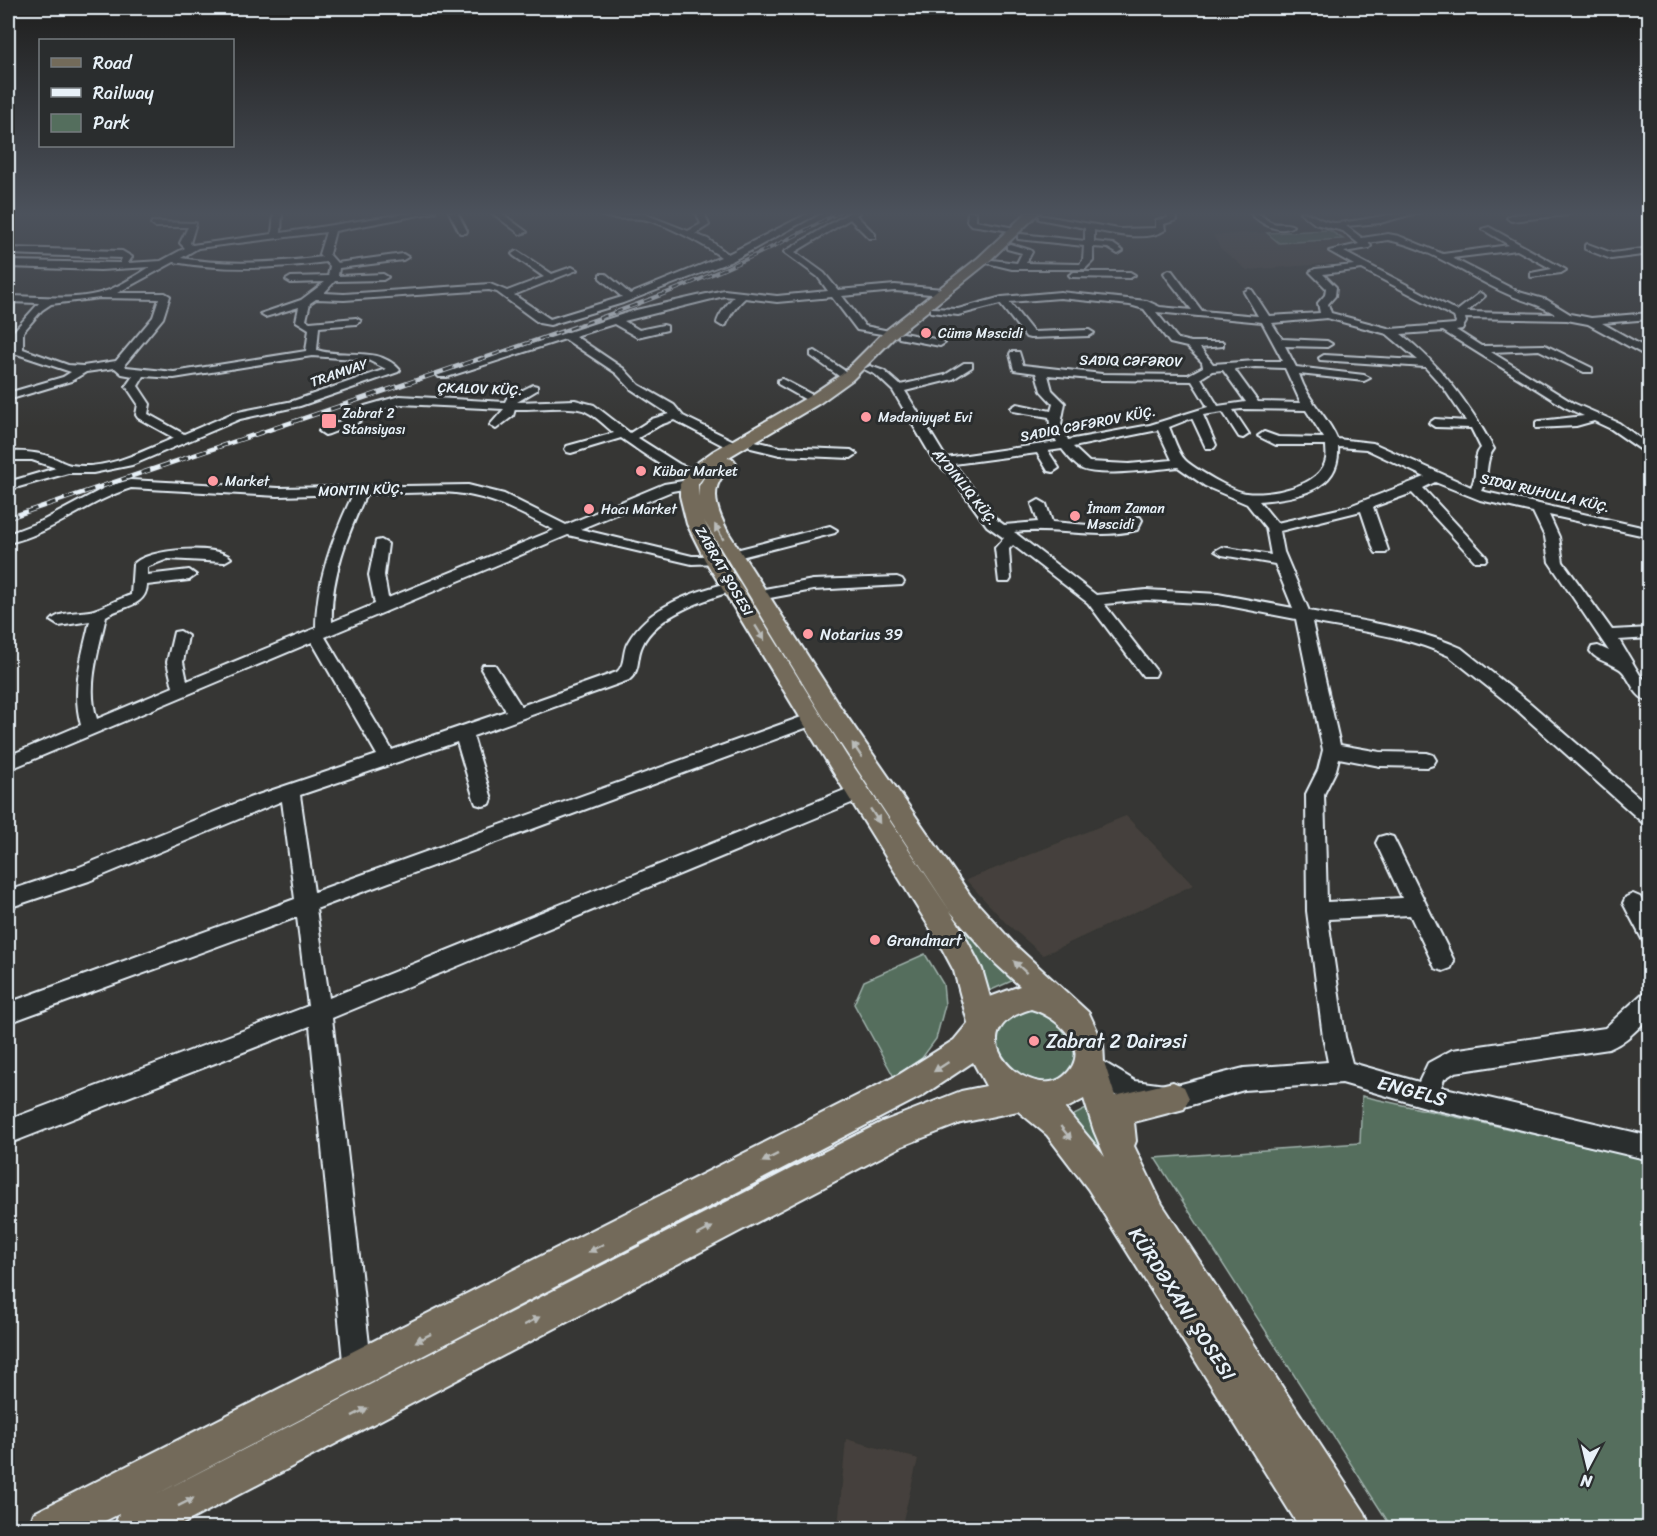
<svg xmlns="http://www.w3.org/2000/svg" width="1657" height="1536" font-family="Sriracha,sans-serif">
<rect width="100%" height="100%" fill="#363634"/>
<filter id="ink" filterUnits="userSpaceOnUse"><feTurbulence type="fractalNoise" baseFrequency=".0167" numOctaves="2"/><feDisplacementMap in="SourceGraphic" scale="12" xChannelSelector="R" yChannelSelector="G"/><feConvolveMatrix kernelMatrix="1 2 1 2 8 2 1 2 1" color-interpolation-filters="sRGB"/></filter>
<g filter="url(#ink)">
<!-- built -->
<path fill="#45413c" d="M1338,229l24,17 -33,2 20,14 -102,8 -27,-22 -7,-13z
M1126,816l67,69 -150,70 -37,-32 -40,-43z
M846,1439l72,20 -17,69h-63z"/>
<!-- green -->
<path fill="#546e5d" stroke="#9eb0aa" stroke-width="1.5" d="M1329,230l14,9 -64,4 -12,-10z
M953,920l61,60 -25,11z
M925,954l18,30 2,21 -9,34 -14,19 -28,19 -40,-73 10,-23z
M1035,1008l34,21 7,18 -2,19 -11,14 -18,6 -39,-15 -13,-36 23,-25z
M1362,1096l287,64v368h-257l-237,-370 205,-15z
M1086,1109l33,79 -51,-70z"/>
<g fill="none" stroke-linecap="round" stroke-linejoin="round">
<defs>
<path id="minor" d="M274,212h8l-1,21 135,-21h19l-100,19 -6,23 8,9 66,-9 5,3 -5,3 -64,8 -1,8 45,-2 5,3 -5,3 -48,1 -11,12 20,1 146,-10 17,7 37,-14 -30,-21 -2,-2 5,-3 35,23 20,-7 5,3 -63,25 36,24 72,-22 -22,-19v-4h6l24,20 91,-37c-16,-12 -60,-36 -80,-38 -16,-2 -30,3 -45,-7l28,3 18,-2 46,18 13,-7 -5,-12h8l5,13 -14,9 13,5 20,15 83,-42h10l-89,49 -109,42 -73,22 -11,-2 -42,-31 -8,-2 -145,10 -28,-1 -6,4 -4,17 4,2 46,-4 5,3 -5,3 -37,3 -2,23c27,9 61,-5 83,20l-2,2 -98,34 -60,13 -108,46 -39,8h-25l-60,17v-8l48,-14 -24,-8h-24v-8c15,-1 30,0 46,6 5,2 11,6 17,7 35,6 72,-14 103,-27l-36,-20 -2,-3 2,-11 -12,-18 7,-10 -11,-2 -7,-6 -29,4 -15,9 -63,19v-7l55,-16 8,-5 -54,-18 -9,3v-7l6,-5 -1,-13 26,-29 -31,-1v-6c32,0 70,6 101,-6 14,-6 28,-15 41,-23l-50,3 -92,-3v-6l112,2 2,-5 -114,-4v-6l114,3 10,6 -4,6 33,-2 24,-13 -5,-5 8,-16h-33l-4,-3 1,-2 44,1 -6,20 2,2 80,-11zM326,232l-7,22 3,3c-47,6 -95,9 -141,1l17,-10zM174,262c51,9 101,7 152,0l4,4 -2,10 -37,1 -5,3 5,3 34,-1 -24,18 -41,14 5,3 34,-10 -3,14 13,8 -3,22 -132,21 -48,-5 -1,-3 38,-46 7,-22 -5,-3h-48zM100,298l59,1 -6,18 -37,44 -33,5 -15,-1 -45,-16v-17l19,-22 9,-6zM312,356l56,4 18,9 -93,32 -60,12 -49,21 -36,-20 2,-10 -12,-18 6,-10 30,2z
M449,212h8l10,19 -1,2h-6z
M491,212h9l27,20 -7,2z
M850,212h10l-4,3 19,19v4h-6l-19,-19 -55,33 29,21 14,17 57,-5 48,4 5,3 -5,3 -48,-4 -53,5 23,30 29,6v4l-37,-6 -25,-33 -55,5 -32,-4c-8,7 -16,18 -19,27l-4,1 -5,-3c1,-7 12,-22 17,-26l-10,-1 -100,25 15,9 24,-5 4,1v4l-30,7 -23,-13 -39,12 49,33 15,16 35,20 9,11 55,27 2,3 -2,3h-8l-56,-29 -14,5 -22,13 41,26 20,8 1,3 -1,3c-20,4 -61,-29 -78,-40l-50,15 -4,-1 -2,-3 2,-3 47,-13c-9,-7 -17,-16 -27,-21 -12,-8 -55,-2 -72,-3l-2,7 -17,13 -6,-4 14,-16 -103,-5 -28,8 -16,11 -28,11 -4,1 -6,-4 30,-14 16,-11 35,-10 105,6 2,-4 26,-13 4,1v4l-20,12 58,-2 19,5 36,28 22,-14 17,-5 -38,-25 -15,-16 -51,-34 -118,38h-8l-2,-2 199,-65 88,-20 53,6 51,-5 -10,-14 -34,-25z
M968,212h8v9l45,8 -4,3 -46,-7 -4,-4z
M1169,212h5l3,8 -13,4 1,6c-18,12 -51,4 -71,0v12l19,2 10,7 -5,3 -10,-6 -15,-1v14l-8,8h-73l-25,-6 5,-3 25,3 5,-10 -15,-4v-4l3,-1 20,6 2,2 -6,11 54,1 3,-4 1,-14 -66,-7v-4l3,-1 64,7v-13l-46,-9v-4l80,14 37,-1v-8l12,-2 -1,-4z
M1249,212c14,0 13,7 24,11 7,2 14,-1 20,3 -15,9 -33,-3 -44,-14z
M1300,212c13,0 21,11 35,11 29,-2 57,-11 85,-11l-40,11 -34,3 16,12 26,-4 11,2 44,18 66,-9 -27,-16 7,-2 77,43 -5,3 -30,4v-4l21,-4 -35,-19 -65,8 67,34 28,8 23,14 21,4 59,-5v6l-48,4 48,27v8l-62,-34 -21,-4 -102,-2 1,4 -4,7 -6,1 25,16 64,-1 47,23v4h-8l-45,-22 -48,2 82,51 46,20 31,23v10l-39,-27 -17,-8 -18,5 -40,2v-6l4,-1 44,-5 -19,-9 -122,-76 -42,3c40,31 69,71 93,115 -10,12 -4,28 -13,42l169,38v8l-101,-22 10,22 4,25 49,68 38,-2v10l-31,2 21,35 10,10v17c-17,-5 -19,-24 -30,-33 -10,-7 -22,-7 -30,-18l2,-4 6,-1 11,5 -60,-89 -4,-25 -12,-25 -53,-12 -45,-18 -12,6 62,67 2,3 -2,3h-10l-63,-68 -39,14 15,43 -2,3h-10l-2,-3 -13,-39 -81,20 4,21 25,59c50,10 105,16 152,37l69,55 120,104v18l-7,-2 -125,-112 -69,-55c-41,-20 -92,-25 -137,-34l28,123 40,7 47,1 6,2 3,5 -3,5 -6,2 -47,-1 -41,-8 -3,12 -12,24 3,108 75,-4 -26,-55 3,-6 7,-2 7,2 61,124 -3,7 -8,3 -8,-3 -25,-53 -82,4 17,118 7,26 67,19 9,-19 24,-13 153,-22 37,-34 8,-3v26c-13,12 -24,25 -41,32l-154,23 -11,7 -3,8 209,49v24l-221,-52 -87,-25 -98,7 -71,20 -27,-2 -25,-9 -39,-26 -4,-8 4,-8 8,-3 45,27 38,5 71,-18 84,-6 -5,-25 -16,-126 -1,-117 12,-24 5,-20 -27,-131 -78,-15 -72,-4 -42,4 53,68 -2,4h-12l-55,-73 -75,-58 -4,4 2,30 -2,3h-10l-4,-34 9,-10 -17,-12 -36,-50 -18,-17 -40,-68 -17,-16 -12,-6 6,-3 14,5 16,14 45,-10 19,-12h8v4l-19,12 -48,12 41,67 111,-16 -6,-11 -2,-14 -36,-6 -2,-3 6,-4 34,7 2,-7 -12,-13 -5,-18 -22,-3 -4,-16 1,-2h8l4,13 79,9 86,1 15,-8 -1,-5 -15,-15 -17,-4 -26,-34 -14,-4 -70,-7 -51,4 24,30 56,-2 5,3 -5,3 -59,2 -4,-1 -26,-33 -42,11 -27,-3v-4l27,1 44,-12 58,-5 87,9 13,6 32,3 -25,-32 -3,-5 5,-3 3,1 30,40 56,5 -14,-24 5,-3 3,1 17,26 51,-3 -2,-10 7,-8 1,-7 -16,-16 5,-3 39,-4 -25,-14 30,-7 -16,-13 -28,-7zM1388,240c44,8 83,39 124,56 15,6 29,9 43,18l-88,-2 18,-16 -5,-3 -23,18 -113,-59 25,-4 2,-2 -3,-3zM1362,269l92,48 2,5 -1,2 -64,5 -60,-16 -3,-9 7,-8 1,-9 -13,-13zM1156,312l106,10 21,39h-28l-42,3 -13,-16 23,-2v-4h-32l-13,-3zM1327,318l60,16 31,26 -94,-5 -5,3 1,2 105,7 18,20 23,34 -31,-2 -6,4 6,4 36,1 10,20c-10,11 -2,27 -10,39l-98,-44 -36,-4c-10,-24 -29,-37 -38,-65l65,7 6,-3 -6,-3 -68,-8 -11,-21 42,1 5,-3 -5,-3 -45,-2 -10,-16zM1255,367l30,1 16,35 -43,-1 -24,-33zM1223,370l23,32 -28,4 -17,-28 11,-7zM1048,375l54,5 90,1 16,26 -58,18 -82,15 -7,-16 4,-21 -13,-13zM1241,409l65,1 18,28 -46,-1 -14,-5 -6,4 18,9h50c0,5 1,10 0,14 -5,28 -57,37 -80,34 -12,-1 -53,-25 -61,-33 -7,-7 -12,-24 -16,-33l23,-9 14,30h8l2,-3 -13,-30 20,-3 16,25 4,1 6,-4 -16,-24zM1158,430l14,30 -43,4 -40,-2 -16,-15zM1338,447l28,2 59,28 -78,30 -70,16 -18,-22c35,-3 82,-9 79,-54zM1062,449c5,6 12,16 20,20 18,8 76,0 96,-2l27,19 42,18 19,24 5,27 -49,-8 -7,4 7,4 53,9 18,44 -75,-14 -72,-4 -50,5 -82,-63c41,-5 82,8 123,-2l5,-10 -2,-3h-10l-4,7 -26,2 -48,-4 -6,-18 -7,-4 -7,4 6,18 -34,3 -7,-5 -43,-56 83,-11 11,18 5,1 6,-4 -11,-17z
M1543,212h28l-4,3 -56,6 -4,-3 4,-3z
M1588,244l24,9 38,-5v6l-39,5 -26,-10v-4z
M1074,272h56l5,3 -5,3 -59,-1 -2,-2z
M903,333l37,7 5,3 -5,3 -41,-8v-4z
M815,351l36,24v4h-8l-32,-23v-4z
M782,379l36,19 2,2 -6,4 -4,-2 -32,-18v-4z
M755,441l25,6 71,3 6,4 -6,4 -71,-3 -29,-7 -2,-3z
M130,480l148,8 190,-3 36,9 62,31 98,-41 25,-4 7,4 -2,3 -22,4 -92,38 112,27h23l7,4 -2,3 -28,1 -124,-29 -243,102 67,113 114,-39 -25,-42 2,-4h12l26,41 96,-34c9,-8 5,-20 11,-30 20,-36 65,-50 103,-60l7,5 -2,3c-29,9 -81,25 -94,56 -6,13 -1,24 -13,34l-156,56 19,63 -2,5 -7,2 -7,-2 -2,-5 -17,-57 -157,53 14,97 493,-177 6,-2 6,2 3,4 -3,4 -503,186 13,89 523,-211 7,-2 7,2 2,5 -2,5 -534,221 40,353 -4,10 -10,4 -10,-4 -4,-10 -34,-345 -302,118v-24l300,-114 -11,-89 -289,106v-20l287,-104 -13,-98 -193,80 -81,27v-17l69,-23 172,-70 128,-43 -65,-113 -304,128v-14l73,-31c-10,-36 1,-69 9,-104l-31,5 -8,-5c9,-11 30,-7 43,-11 12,-4 24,-11 37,-15l2,-30c13,-17 85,-21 98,-7l-7,4 -56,-3 -21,8v8l42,-5 7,5 -7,5 -42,5c-1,22 -25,21 -41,31 -7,34 -20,70 -9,103l76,-32 -6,-25 7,-30 6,-1 8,5 -5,26 4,19 129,-53c0,-47 17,-91 37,-134l-75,2 -147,-8c-43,13 -79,46 -123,55v-9l34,-13 66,-35zM442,492c47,2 72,18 112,38l-166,68 -4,-23 4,-31 -7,-4 -5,1 -7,34 6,29 -43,18c-2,-45 16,-88 34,-128z
M830,526l7,4 -2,3 -102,26 -7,-4 2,-3z
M897,577l5,2 2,3 -2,3 -89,5 -54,10 -8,-5 8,-5 54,-10z
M1633,894l7,3 10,17v30l-7,-3 -20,-38 3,-6z"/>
<path id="major" d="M1027,212h13l-54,52 -91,73 -43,43 -32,23 -93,55 6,1 3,4c-4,5 -10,9 -14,14 -13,17 -2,39 6,55l113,176 129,187 46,51 73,67 14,30 1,19 11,34 58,-14 11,5 5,11 -5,11 -50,13 2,19 -2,5 28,58 203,309 5,15h-70l-212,-339 -41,-54 -29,-24 -57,12 -59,23 -727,382h-61l5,-14 -28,14h-62l5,-15 866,-439 54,-34 14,-17 -14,-52 -16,-30 -108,-174 -125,-207 -18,-36 -7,-28v-12l14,-19 18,-13 96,-55 34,-23 43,-43 93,-73zM708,471l-9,15 -1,11v-13zM704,521l121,199 125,191 46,53 24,22 -30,11 -8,-28 -24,-46 -112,-168 -121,-195zM1031,1009c28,8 63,41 33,67 -33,28 -112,-44 -33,-67zM973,1062l13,24 -25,5 -79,31 -727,373 767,-399zM1084,1099l10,32 11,26 -40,-48z"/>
</defs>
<!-- minor casing -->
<use href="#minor" stroke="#e8f1f8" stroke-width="4"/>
<!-- major casing -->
<use href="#major" stroke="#e8f1f8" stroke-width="4"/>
<!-- minor -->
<use href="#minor" fill="#2a2d2e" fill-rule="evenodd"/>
<!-- major -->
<use href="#major" fill="#736b5a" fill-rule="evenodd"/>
<defs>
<path id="rail-far1" d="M478,360c124,-42 247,-83 361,-148"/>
<path id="rail" d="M8,518l474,-160"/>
</defs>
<!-- rail-far1 casing -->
<use href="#rail-far1" stroke="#e8f1f8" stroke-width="4"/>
<!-- rail casing -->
<use href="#rail" stroke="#e8f1f8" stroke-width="4.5"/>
<!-- rail-far1 -->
<use href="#rail-far1" stroke="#2a2d2e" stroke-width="2" stroke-dasharray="8" stroke-linecap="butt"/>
<!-- rail -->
<use href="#rail" stroke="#2a2d2e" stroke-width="3" stroke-dasharray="10" stroke-linecap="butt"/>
</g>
<!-- one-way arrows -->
<defs><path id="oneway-solid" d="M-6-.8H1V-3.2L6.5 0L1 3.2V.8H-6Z" transform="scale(1.5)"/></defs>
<g fill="#b9bbb9">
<use href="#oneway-solid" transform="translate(719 532) rotate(-120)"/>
<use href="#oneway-solid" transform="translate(760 633) rotate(58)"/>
<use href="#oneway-solid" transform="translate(857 750) rotate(-124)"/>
<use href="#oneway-solid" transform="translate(875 816) rotate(57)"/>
<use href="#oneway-solid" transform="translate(1020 967) rotate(-137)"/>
<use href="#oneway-solid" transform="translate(941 1067) rotate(147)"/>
<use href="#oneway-solid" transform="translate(1066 1133) rotate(51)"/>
<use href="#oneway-solid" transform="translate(770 1158) rotate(153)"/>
<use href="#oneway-solid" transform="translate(705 1231) rotate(-28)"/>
<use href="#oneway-solid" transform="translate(596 1248) rotate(153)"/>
<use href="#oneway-solid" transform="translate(532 1321) rotate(-28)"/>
<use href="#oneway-solid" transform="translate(423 1338) rotate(153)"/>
<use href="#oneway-solid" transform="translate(360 1412) rotate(-27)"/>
<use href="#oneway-solid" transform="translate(186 1502) rotate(-27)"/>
</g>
</g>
<!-- sky -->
<linearGradient id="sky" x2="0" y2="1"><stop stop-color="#1e1e1d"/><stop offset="0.5" stop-color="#4c525c"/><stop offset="1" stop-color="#4c525c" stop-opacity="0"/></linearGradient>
<rect width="1657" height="427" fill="url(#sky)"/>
<!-- markers -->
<g fill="#ff9aa2" stroke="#2a2d2e" stroke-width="2">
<circle cx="926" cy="333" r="6"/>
<circle cx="866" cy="417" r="6"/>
<rect x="321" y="413" width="16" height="16" rx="3"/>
<circle cx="641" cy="471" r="6"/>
<circle cx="213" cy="481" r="6"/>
<circle cx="589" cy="509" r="6"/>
<circle cx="1075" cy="516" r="6"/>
<circle cx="808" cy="634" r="6"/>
<circle cx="875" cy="940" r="6"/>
<circle cx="1034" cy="1041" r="6"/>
</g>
<g text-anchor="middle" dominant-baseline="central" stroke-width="6" stroke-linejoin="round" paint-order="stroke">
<!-- far-poi labels -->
<g font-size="14" fill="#e8f1f8" stroke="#2a2d2e" text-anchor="start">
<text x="938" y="333">Cümə Məscidi</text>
<text x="342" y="413">Zabrat 2<tspan x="342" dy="16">Stansiyası</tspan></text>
<text x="878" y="417">Mədəniyyət Evi</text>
<text x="653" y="471">Kübar Market</text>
<text x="225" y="481">Market</text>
<text x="1087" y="508">İmam Zaman<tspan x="1087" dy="16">Məscidi</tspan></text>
<text x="601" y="509">Hacı Market</text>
</g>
<!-- far-street labels -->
<g font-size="14" fill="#e8f1f8" stroke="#2a2d2e">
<text transform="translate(1131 361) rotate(1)">SADIQ CƏFƏROV</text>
<text transform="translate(339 373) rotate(-19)">TRAMVAY</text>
<text transform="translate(480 389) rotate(2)">ÇKALOV KÜÇ.</text>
<text transform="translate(1088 424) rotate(-11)">SADIQ CƏFƏROV KÜÇ.</text>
<text transform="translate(965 487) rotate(51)">AYDINLIQ KÜÇ.</text>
<text transform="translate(361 490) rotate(-2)">MONTIN KÜÇ.</text>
<text transform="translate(1545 493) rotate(13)">SIDQI RUHULLA KÜÇ.</text>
<text transform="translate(724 571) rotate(60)">ZABRAT ŞOSESI</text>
</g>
<!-- poi labels -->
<g font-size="16" fill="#e8f1f8" stroke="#2a2d2e" text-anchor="start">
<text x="820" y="634">Notarius 39</text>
<text x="887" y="940">Grandmart</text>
</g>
<!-- near-poi labels -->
<g font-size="20" fill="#e8f1f8" stroke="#2a2d2e" text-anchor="start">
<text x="1046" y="1041">Zabrat 2 Dairəsi</text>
</g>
<!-- near-street labels -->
<g font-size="20" fill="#e8f1f8" stroke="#2a2d2e">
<text transform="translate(1412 1091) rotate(15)">ENGELS</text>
<text transform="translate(1182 1304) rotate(57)">KÜRDƏXANI ŞOSESI</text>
</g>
</g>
<!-- margin -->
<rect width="1657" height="1536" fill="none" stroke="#2a2d2e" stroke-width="30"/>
<rect x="15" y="15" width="1627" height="1506" fill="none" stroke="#e8f1f8" stroke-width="2" filter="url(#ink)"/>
<!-- legend -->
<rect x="39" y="39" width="195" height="108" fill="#2a2d2e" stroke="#767b7f" stroke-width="1.5"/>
<rect x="51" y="58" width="30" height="9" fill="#736b5a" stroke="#767b7f" stroke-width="1.5"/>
<text x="93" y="69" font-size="18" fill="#e8f1f8">Road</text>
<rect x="51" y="88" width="30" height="9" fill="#e8f1f8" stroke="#767b7f" stroke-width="1.5"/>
<text x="93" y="99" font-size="18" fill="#e8f1f8">Railway</text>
<rect x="51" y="114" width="30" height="18" fill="#546e5d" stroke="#767b7f" stroke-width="1.5"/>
<text x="93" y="129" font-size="18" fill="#e8f1f8">Park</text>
<!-- north arrow -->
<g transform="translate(1588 1467) rotate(187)" stroke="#2a2d2e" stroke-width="4.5" paint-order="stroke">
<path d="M0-4.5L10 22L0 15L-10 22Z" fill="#e8f1f8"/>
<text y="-9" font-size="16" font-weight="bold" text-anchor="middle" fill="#e8f1f8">N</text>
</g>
</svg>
